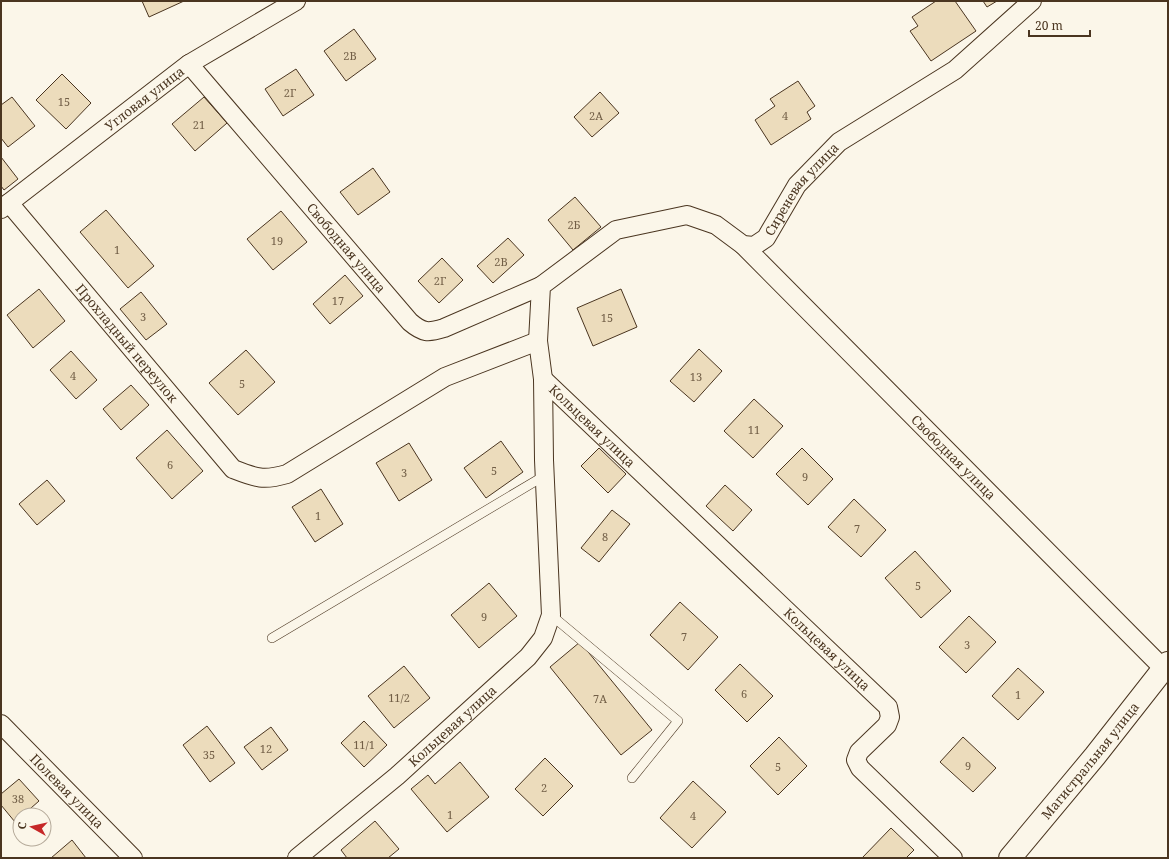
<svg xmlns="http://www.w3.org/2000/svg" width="1169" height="859" font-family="'Noto Serif',serif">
<rect width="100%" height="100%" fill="#fbf6e9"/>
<!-- building -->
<path fill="#ecdcbc" stroke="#4a3520" d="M142,1h42l-35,16z
M936,1h19l21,30 -45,30 -21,-30 8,-5 -6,-9z
M983,1h14l-10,6z
M354,29l22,30 -30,22 -22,-30z
M296,69l18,26 -31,21 -18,-27z
M62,74l29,29 -25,26 -30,-29z
M798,81l17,25 -8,6 4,7 -40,26 -16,-25 20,-14 -5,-7z
M600,92l19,21 -27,24 -18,-20z
M12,97l23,29 -27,21 -7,-9v-33z
M204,97l23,26 -32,28 -23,-27z
M1,157l17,22 -14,11 -3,-4z
M373,168l17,24 -32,23 -18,-23z
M575,197l26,30 -28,23 -25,-30z
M106,210l48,56 -26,22 -48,-56z
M281,211l26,31 -34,28 -26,-31z
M508,238l16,17 -31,28 -16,-17z
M442,258l21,22 -24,23 -21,-22z
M345,275l18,21 -33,28 -17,-20z
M39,289l26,32 -32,27 -26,-33z
M621,289l16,38 -44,19 -16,-38z
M141,292l26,32 -21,16 -26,-31z
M699,349l23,22 -28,31 -24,-21z
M246,350l29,32 -37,33 -29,-32z
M71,351l26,29 -21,19 -26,-29z
M131,385l18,20 -28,25 -18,-21z
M754,399l29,27 -30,32 -29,-27z
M167,430l36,41 -31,28 -36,-41z
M501,441l22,31 -37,26 -22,-30z
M409,443l23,37 -33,21 -23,-38z
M599,448l27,26 -18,19 -27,-27z
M802,448l31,31 -25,26 -32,-31z
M47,480l18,21 -28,24 -18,-21z
M725,485l27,25 -19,21 -27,-25z
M321,489l22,35 -28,18 -23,-35z
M854,499l32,31 -25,27 -33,-30z
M612,510l18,14 -31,38 -18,-14z
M915,551l36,40 -30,27 -36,-40z
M489,583l28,33 -38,32 -28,-33z
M680,602l38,35 -30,33 -38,-35z
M969,616l27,26 -30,31 -27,-26z
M580,642l72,88 -31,25 -71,-88z
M740,664l33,32 -26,26 -32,-32z
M404,666l26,32 -36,30 -26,-32z
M1018,668l26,24 -26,28 -26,-24z
M364,721l23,24 -23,22 -23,-24z
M207,726l28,37 -25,19 -27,-37z
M271,727l17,23 -26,20 -18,-23z
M779,737l28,29 -29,29 -28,-29z
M963,737l33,31 -23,24 -33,-30z
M545,758l28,28 -30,30 -28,-27z
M460,762l29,35 -42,35 -36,-43 17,-14 7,9z
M19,779l20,22 -16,14h-3v2l-5,5 -14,-17v-11z
M693,781l33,31 -34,36 -32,-30z
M375,821l24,28 -11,9h-41l-6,-8z
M891,828l23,22 -8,8h-44z
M72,840l14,18h-35z"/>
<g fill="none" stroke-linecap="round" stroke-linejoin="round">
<defs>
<path id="service" d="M551,615l127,106 -46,57
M272,638l272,-162"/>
<g id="minor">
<path id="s1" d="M189,64l221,258c13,11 18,11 34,6l97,-42"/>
<path id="s2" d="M9,203l224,266c23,9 30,12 54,5l158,-97 93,-36"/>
<path id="s3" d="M1,209l188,-145 107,-63"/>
<path id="s4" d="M743,245l421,424"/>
<path id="s5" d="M543,379l-5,-38 3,-55 75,-56 71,-15 29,10 27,20 11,1 12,-8 31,-53 42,-43 116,-72 77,-69"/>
<path id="s6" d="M1,724l132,134"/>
<path id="s7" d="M297,858l100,-82 131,-119 15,-19 8,-23 -7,-155 -1,-81 345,328 2,10 -3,8 -28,27 -3,8 4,8 93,90"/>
</g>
<g id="primary">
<path id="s8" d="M1010,858l85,-102 73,-93"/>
</g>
</defs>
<!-- service casing -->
<use href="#service" stroke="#4a3520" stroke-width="10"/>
<!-- minor casing -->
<use href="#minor" stroke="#4a3520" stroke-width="20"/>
<!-- primary casing -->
<use href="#primary" stroke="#4a3520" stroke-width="24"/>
<!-- service -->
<use href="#service" stroke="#fbf6e9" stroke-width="9"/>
<!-- minor -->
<use href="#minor" stroke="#fbf6e9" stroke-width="18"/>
<!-- primary -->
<use href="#primary" stroke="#fbf6e9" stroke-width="22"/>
</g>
<g text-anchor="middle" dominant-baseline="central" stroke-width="3" stroke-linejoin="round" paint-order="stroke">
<!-- number labels -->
<g font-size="11" fill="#725f47">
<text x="350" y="55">2В</text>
<text x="290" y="92">2Г</text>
<text x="64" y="101">15</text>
<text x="596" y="115">2А</text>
<text x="785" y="115">4</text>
<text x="199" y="124">21</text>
<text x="574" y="224">2Б</text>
<text x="277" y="240">19</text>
<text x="117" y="249">1</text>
<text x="501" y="261">2В</text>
<text x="440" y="280">2Г</text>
<text x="338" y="300">17</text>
<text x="143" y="316">3</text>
<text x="607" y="317">15</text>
<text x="73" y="375">4</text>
<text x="696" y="376">13</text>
<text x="242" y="383">5</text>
<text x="754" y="429">11</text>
<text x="170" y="464">6</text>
<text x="494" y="470">5</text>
<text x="404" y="472">3</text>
<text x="805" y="476">9</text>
<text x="318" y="515">1</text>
<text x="857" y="528">7</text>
<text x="605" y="536">8</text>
<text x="918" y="585">5</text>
<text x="484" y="616">9</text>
<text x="684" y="636">7</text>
<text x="967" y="644">3</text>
<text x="744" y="693">6</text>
<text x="1018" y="694">1</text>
<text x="399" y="697">11/2</text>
<text x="600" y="698">7А</text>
<text x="364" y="744">11/1</text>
<text x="266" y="748">12</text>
<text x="209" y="754">35</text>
<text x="968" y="765">9</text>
<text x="778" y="766">5</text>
<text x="544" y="787">2</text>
<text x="18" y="798">38</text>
<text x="450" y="814">1</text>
<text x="693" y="815">4</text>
</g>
<!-- street labels -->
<g font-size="13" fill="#4a3520" stroke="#fbf6e9">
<text stroke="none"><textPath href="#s3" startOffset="181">Угловая улица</textPath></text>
<text stroke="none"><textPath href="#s5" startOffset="410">Сиреневая улица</textPath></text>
<text stroke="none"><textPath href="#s1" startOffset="242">Свободная улица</textPath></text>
<text stroke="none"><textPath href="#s2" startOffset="183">Прохладный переулок</textPath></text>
<text stroke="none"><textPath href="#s7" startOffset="659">Кольцевая улица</textPath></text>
<text stroke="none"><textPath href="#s4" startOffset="299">Свободная улица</textPath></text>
<text stroke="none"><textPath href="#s7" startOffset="983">Кольцевая улица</textPath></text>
<text stroke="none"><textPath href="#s7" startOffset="204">Кольцевая улица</textPath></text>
<text stroke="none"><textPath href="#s8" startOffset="126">Магистральная улица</textPath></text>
<text stroke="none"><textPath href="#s6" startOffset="94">Полевая улица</textPath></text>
</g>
</g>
<!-- border -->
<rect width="1169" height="859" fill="none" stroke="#4a3520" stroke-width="4"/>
<!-- north arrow -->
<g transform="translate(32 827) rotate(278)"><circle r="19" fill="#fbf6e9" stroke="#b4a999"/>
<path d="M0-3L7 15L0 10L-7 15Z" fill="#c62828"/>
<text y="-6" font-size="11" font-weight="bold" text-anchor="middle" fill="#4a3520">С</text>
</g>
<!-- scale -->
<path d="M1029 30v6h61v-6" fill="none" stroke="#4a3520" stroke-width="2"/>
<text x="1035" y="30" font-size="12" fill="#4a3520" stroke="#fbf6e9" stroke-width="3" paint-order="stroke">20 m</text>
</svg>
